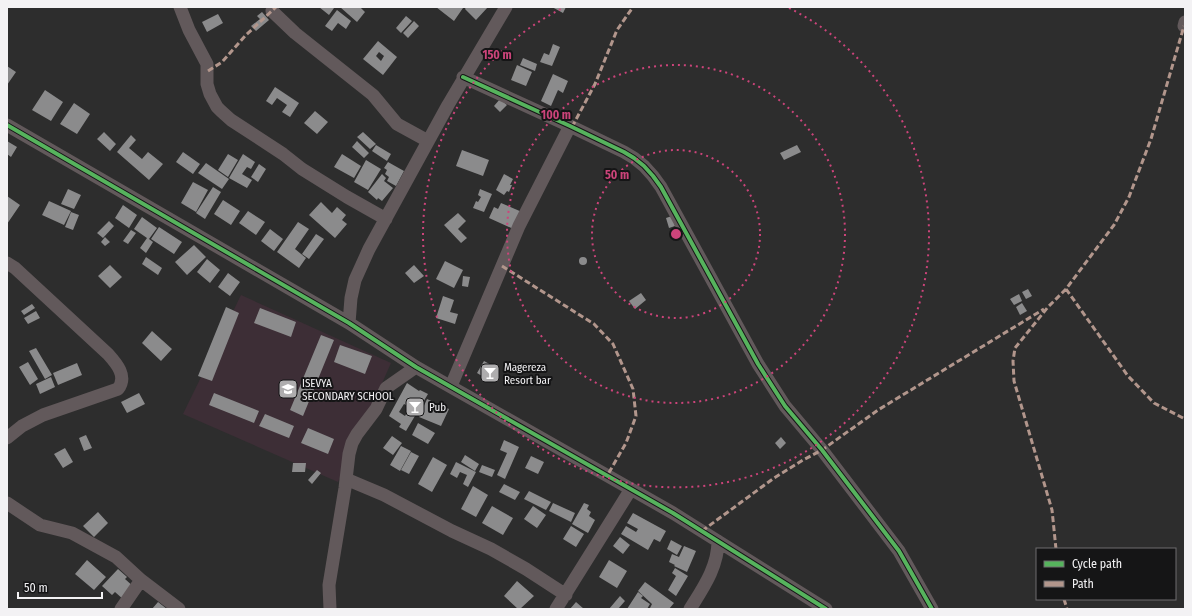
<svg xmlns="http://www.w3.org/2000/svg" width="1192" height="616" font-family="'Fira Sans Condensed',sans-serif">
<rect width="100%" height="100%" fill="#2d2d2d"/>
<!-- education -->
<path fill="#3d2e36" d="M241,295l150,68 -53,119 -155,-68z"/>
<!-- building -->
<path fill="#8b8b8c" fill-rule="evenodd" d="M319,7h13l2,1 -5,7z
M340,7h20l5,5 -8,10z
M436,7h25l2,1 -9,13z
M466,7h22l-12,13 -11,-11z
M552,7h14l-3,6z
M337,10l14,11 -5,8 -8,-6 -6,8 -7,-5z
M262,12l7,8 -13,11 -5,-5 9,-7 -3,-3z
M218,14l5,9 -16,9 -5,-10z
M406,16l6,5 -11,12 -5,-5z
M414,21l5,5 -11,12 -5,-5z
M378,41l19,16 -14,18 -20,-16zM379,52l5,4 -3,5 -5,-5z
M553,44l7,3 -8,19 -12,-4 4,-9 5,2z
M523,58l14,6 -2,7 -15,-6z
M517,65l15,7 -6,14 -15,-6z
M7,66l9,6 -9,13z
M553,74l15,7 -5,12 -5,-3 -7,16 -10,-5z
M275,87l24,16 -9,14 -8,-5 5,-7 -10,-7 -5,7 -6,-4z
M45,90l18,12 -12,19 -19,-11z
M500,99l7,6 -7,7 -6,-6z
M74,103l16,11 -13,20 -17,-10z
M315,111l13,11 -11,12 -13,-11z
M104,132l12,12 -6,7 -13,-12z
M363,132l13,12 -6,5 -13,-12z
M131,135l5,5 -7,8 13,11 6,-7 15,12 -14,16 -32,-28z
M7,141l10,6 -6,10 -4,-3z
M357,141l12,12 -5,5 -12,-11z
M376,145l15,9 -4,7 -15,-10z
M797,145l4,7 -17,8 -4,-7z
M462,150l27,10 -6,16 -27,-10z
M183,152l17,12 -7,10 -17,-12z
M228,154l10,6 -10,17 -10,-7z
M243,154l12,8 -4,7 -4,-2 -5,7 10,6 -5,8 -18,-10z
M342,154l19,12 -7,12 -20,-11z
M366,160l15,9 -13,21 -14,-8z
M388,162l16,9 -8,15 -9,-5 2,-4 -4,-3 2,-4 -3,-2z
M206,163l23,16 -7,10 -24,-16z
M259,164l7,5 -8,13 -7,-5z
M382,174l4,4 -2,3 9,7 -11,13 -4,-3 -1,2 -9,-8z
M504,174l9,5 -3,6h2l-3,7 -2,-1 -3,4 -8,-5z
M193,182l15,8 -12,22 -15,-9z
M213,187l8,5 -16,27 -9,-6z
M68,189l13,6 -7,14 -13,-5z
M480,189l12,5 -8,18 -11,-4 3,-7 2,1 3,-5 -3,-2z
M7,196l13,9 -13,19z
M223,200l17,11 -9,14 -17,-11z
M49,201l22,10 -7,14 -22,-10z
M321,202l11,11 5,-6 9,8 -4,5 5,4 -12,14 -26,-23z
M501,203l21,9 -4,19 -29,-13 5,-11 4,2z
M123,205l14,10 -8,13 -14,-10z
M248,211l17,11 -9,13 -17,-12z
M71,212l8,3 -6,15 -8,-3z
M458,213l8,8 -8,8 9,9 -6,5 -17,-18z
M672,216l3,10 -6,2 -3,-10z
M142,217l15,11 -8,11 4,3 -7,11 -6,-5 7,-10 -13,-9z
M109,221l5,5 -11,12 -6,-5z
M298,222l11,7 -14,20 11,9 -7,10 -22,-16z
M159,227l23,15 -8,12 -23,-15z
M270,229l13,10 -9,12 -13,-10z
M131,230l5,3 -8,11 -5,-3z
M316,234l8,5 -15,20 -7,-5z
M105,237l5,5 -5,4 -4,-4z
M194,245l12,12 -19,18 -12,-13z
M579 261a4 4 0 1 1 8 0a4 4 0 1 1-8 0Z
M146,257l16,11 -4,7 -16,-11z
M207,259l13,11 -10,13 -13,-11z
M445,261l18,9 -9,18 -18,-9z
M110,265l12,12 -12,11 -12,-12z
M414,265l10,11 -10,7 -9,-10z
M228,273l12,9 -10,14 -12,-9z
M463,276l7,1 -2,10 -6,-1z
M1028,289l4,7 -6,3 -4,-7z
M641,293l5,7 -11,9 -6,-8z
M1019,294l3,7 -8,4 -4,-6z
M443,296l11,4 -4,12 8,2 -3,10 -19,-6z
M1022,303l5,8 -7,4 -4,-8z
M32,304l3,4 -11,7 -3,-4z
M226,307l13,6 -27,68 -14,-5z
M260,308l36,14 -5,15 -37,-14z
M36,311l4,7 -12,6 -4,-6z
M152,331l20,18 -11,12 -19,-18z
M321,335l13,5 -31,76 -13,-6z
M340,345l32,11 -7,18 -31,-12z
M36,348l16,27 -7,4 -16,-28z
M484,361l11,6 -8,12 -10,-6z
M28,362l10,17 -8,6 -11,-18z
M77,363l5,12 -24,10 -5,-12z
M51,377l4,10 -15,7 -4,-10z
M407,383l12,8 1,-1 8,4 -22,37 -7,-4 2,-3 -12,-8zM404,404l6,3 -5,9 -6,-4z
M139,393l6,11 -18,9 -6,-11z
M214,393l45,18 -5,12 -45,-18z
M427,399l22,10 -8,17 -22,-9z
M265,414l29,12 -5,12 -30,-12z
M418,423l17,10 -7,11 -16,-9z
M308,428l26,11 -6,15 -27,-11z
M86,435l6,13 -8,3 -5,-13z
M392,436l10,7 -9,12 -10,-7z
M781,437l5,6 -6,6 -5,-6z
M504,440l15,7 -14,32 -8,-4 10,-22 -7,-3z
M401,446l10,5 -11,20 -10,-6z
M65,448l8,14 -10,6 -9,-14z
M411,452l8,4 -10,18 -8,-4z
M465,455l14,9 -4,7 -14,-9z
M531,456l13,6 -6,12 -13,-6z
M433,457l14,8 -15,27 -14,-8z
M456,462l20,10 -8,15 -5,-3 4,-9 -7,-3 -3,6 -7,-4z
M293,463h13l-1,9h-13z
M482,465l13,5 -3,7 -13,-5z
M317,470l4,3 -9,11 -4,-4z
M504,484l16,8 -5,8 -16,-8z
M473,486l15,9 -12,22 -15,-8z
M529,491l22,11 -5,8 -22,-11z
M553,503l22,10 -4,9 -22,-11z
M584,503l5,2 -2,4 4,3 -2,4 6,4 -7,13 -16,-9z
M492,506l21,12 -10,17 -21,-12z
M533,506l13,9 -9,13 -13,-9z
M98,512l10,11 -14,14 -11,-11z
M633,513l33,18 -6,11 -6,-3 -6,11 -27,-16 5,-8 10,6 2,-3 -11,-6z
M571,526l13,8 -8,13 -13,-8z
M620,537l10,8 -7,9 -10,-8z
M671,540l11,6 -5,9 -10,-6z
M684,546l12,5 -9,21 -13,-6 1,-1 -6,-3 3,-8 7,3z
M87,560l19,17 -12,13 -19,-16z
M609,560l18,11 -10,17 -18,-11z
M675,568l13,8 -12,20 -8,-6 8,-14 -4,-3z
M118,569l9,8 -2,2 10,9 -11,12 -9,-8 -3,3 -10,-9z
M517,581l17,15 -14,13h-2l-14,-13z
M645,582l29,21 -5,6h-18l-1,-1 2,-4 -14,-13z
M638,592l5,4 -2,2 9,6 -3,5h-20z
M620,596l5,5 -7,8h-9z
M158,602l9,7h-15z
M576,602l8,7h-14z"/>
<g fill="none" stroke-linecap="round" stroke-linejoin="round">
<!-- minor -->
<path stroke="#62595b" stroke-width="13" d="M180,7l9,23 18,34v20l3,10 7,13 4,4 10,9 52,34 19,15 45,28 39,22
M272,11l23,22 78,62 24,29 31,17
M1184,26l1,-4
M463,77l107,49 54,26 10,6 10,8 9,10 8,11 97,177 27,42 37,44 77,101 33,58
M7,125l342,198 67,44 257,146 153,96
M7,263l8,5 93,86c8,9 20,22 10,35l-75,26 -21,11 -15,12
M349,323l2,-25 4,-18 14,-31 79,-144 58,-98
M451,386l68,-160 51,-100
M346,479l38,16 68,36 39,18 35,20 40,26
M7,503l33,22 32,8 44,24 25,23 38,29
M121,609l20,-29
M330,609l-1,-24 16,-97 4,-34 3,-11 5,-9 19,-25 10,-21 30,-21
M556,609l75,-120
M690,609c13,-21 28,-42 28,-68"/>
<!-- quiet -->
<path stroke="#b2968c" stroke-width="3" stroke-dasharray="6 3" stroke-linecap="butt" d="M208,71l14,-9 24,-27 30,-28
M572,127l23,-43 22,-54 16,-23
M502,266l92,58 19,20 20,45 3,27 -10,27 -19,33
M1066,289l62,87 26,27 31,16
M702,531l72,-53 29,-18 19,-10 56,-40 166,-101
M1056,549l-4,-39 -38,-129 -1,-20 2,-13 33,-41 18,-18 48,-64 15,-28 22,-58 33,-113
M1064,599l3,10"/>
<defs>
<path id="cycleway" d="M463,77l107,49 54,26 10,6 10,8 9,10 8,11 97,177 27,42 37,44 77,101 33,58
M7,125l342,198 67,44 257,146 153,96"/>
</defs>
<!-- cycleway casing -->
<use href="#cycleway" stroke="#151516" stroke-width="6"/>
<!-- cycleway -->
<use href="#cycleway" stroke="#56b35d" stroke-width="4"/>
</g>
<!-- distance rings -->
<g fill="none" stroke="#cc447a" stroke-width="2" stroke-dasharray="2 4">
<circle cx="676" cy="234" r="84"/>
<circle cx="676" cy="234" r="169"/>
<path d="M789 8A253 253 0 1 1 563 8"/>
</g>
<!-- icons -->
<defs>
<symbol id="bar-square" viewBox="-11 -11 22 22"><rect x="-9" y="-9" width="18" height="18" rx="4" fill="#aeadae" stroke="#151516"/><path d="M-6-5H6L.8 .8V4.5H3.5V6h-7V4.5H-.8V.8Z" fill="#fff"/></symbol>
<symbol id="school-square" viewBox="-11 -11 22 22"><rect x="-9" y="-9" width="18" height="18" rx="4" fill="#aeadae" stroke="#151516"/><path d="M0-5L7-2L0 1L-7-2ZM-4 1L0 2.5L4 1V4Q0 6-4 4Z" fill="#fff"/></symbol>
</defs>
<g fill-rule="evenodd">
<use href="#bar-square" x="479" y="362" width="22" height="22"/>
<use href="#school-square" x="277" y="378" width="22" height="22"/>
<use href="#bar-square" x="404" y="396" width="22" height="22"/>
</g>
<g text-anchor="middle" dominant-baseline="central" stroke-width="4" stroke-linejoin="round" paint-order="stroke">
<!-- poi labels -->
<g font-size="11" fill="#f3f2f4" stroke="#151516" text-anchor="start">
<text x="504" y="367">Magereza<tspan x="504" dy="13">Resort bar</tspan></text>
<text x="302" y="383">ISEVYA<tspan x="302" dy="13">SECONDARY SCHOOL</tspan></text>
<text x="429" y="407">Pub</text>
</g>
</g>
<circle cx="676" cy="234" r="6" fill="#cc447a" stroke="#151516" stroke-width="2"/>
<g font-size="12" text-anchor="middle" font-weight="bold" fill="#cc447a" stroke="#151516" stroke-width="4" stroke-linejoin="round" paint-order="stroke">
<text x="497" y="59">150 m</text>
<text x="556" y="119">100 m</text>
<text x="617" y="179">50 m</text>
</g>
<!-- border -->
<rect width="1192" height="616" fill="none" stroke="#f3f2f4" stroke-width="16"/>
<!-- legend -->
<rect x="1036" y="548" width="140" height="52" fill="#151516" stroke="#6e6d6f"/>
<rect x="1044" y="561" width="20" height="6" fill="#56b35d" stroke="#6e6d6f"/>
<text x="1072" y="568" font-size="12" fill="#f3f2f4">Cycle path</text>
<rect x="1044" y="581" width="20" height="6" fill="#b2968c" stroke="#6e6d6f"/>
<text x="1072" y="588" font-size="12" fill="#f3f2f4">Path</text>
<!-- scale -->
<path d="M18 592v6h84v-6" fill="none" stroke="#f3f2f4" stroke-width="2"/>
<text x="24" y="592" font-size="12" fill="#f3f2f4" stroke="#151516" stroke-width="3" paint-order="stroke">50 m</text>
</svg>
